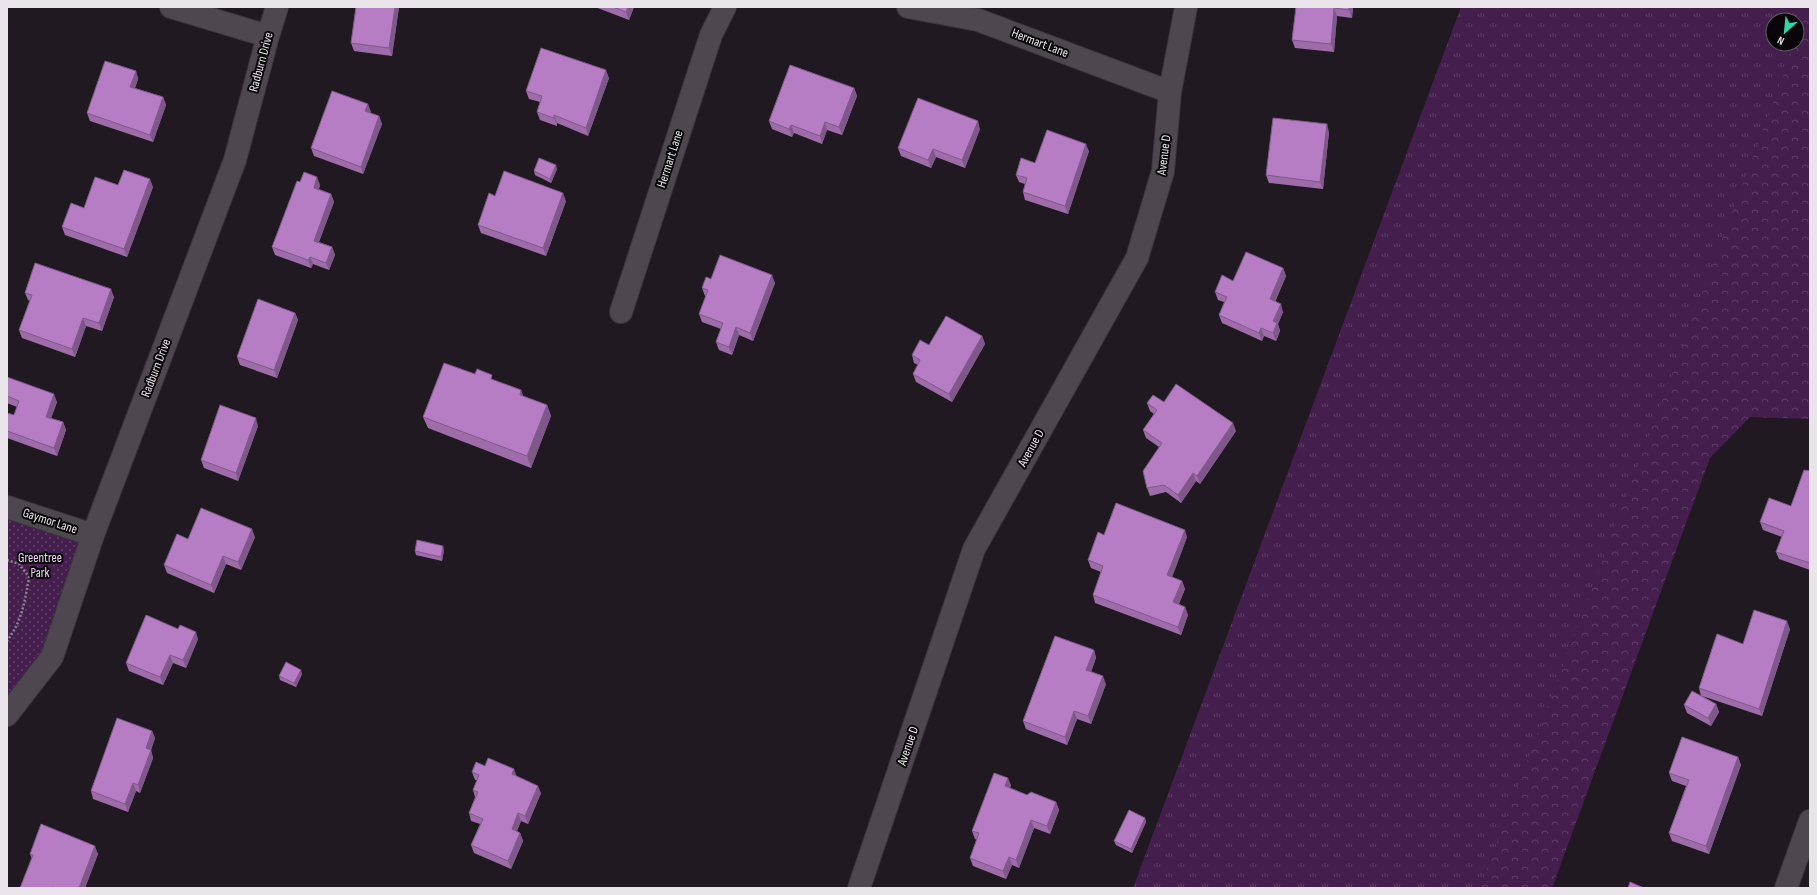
<svg xmlns="http://www.w3.org/2000/svg" width="1817" height="895" font-family="'Sofia Sans Condensed',sans-serif">
<defs>
<pattern id="grass-tufts" width="24" height="20" patternUnits="userSpaceOnUse"><rect width="24" height="20" fill="#441f4d"/><path d="M3 7l-1-3M5 7V3M7 7l1-3M15 17l-1-3M17 17v-4M19 17l1-3" fill="none" stroke="#5f3f67"/></pattern>
<pattern id="forest-crowns" width="20" height="18" patternUnits="userSpaceOnUse"><rect width="20" height="18" fill="#441f4d"/><path d="M2 6a3 3 0 1 1 6 0M12 15a3 3 0 1 1 6 0" fill="none" stroke="#5f3f67"/></pattern>
<pattern id="park-dots" width="8" height="8" patternUnits="userSpaceOnUse"><rect width="8" height="8" fill="#441f4d"/><path d="M2 2h.1M6 6h.1" fill="none" stroke="#5f3f67" stroke-width="1.8" stroke-linecap="round"/></pattern>
</defs>
<rect width="100%" height="100%" fill="#201922"/>
<!-- grass -->
<path fill="url(#grass-tufts)" fill-rule="evenodd" d="M1461,7h349v39l-313,842h-364zM1773,20h24v24h-24z"/>
<!-- forest -->
<path fill="url(#forest-crowns)" d="M1808,7h2v412l-60,-2 -40,41 -158,430h-72l315,-844h2v-6z"/>
<!-- park -->
<path fill="url(#park-dots)" d="M7,519l73,23 -28,115 -45,58z"/>
<g fill="none" stroke-linecap="round" stroke-linejoin="round">
<defs>
<path id="street" d="M171,7l97,29
M908,7l70,13 192,72
M621,312l90,-277 14,-28
M7,507l86,28
M7,715l45,-58 41,-122 142,-375 33,-124 9,-29
M859,888l115,-339 163,-291 26,-87 7,-79 16,-85
M1786,888l24,-67"/>
</defs>
<!-- street casing -->
<use href="#street" stroke="#3b363c" stroke-width="24"/>
<!-- path -->
<path stroke="#8a858c" stroke-width="2.5" stroke-dasharray="2 2" stroke-linecap="butt" d="M7,560l12,4 10,13c-4,24 -7,44 -22,64"/>
<!-- street -->
<use href="#street" stroke="#4e4750" stroke-width="22"/>
</g>
<!-- wall -->
<path fill="#9d6ca9" d="M356,7h43l-7,49 -38,-5 -3,-8z
M595,7h39l-5,13z
M1296,7h57l-1,11 -15,-2 -3,36 -39,-4 -3,-8z
M136,71l2,8 -3,9 28,9 3,8 -13,37 -63,-21 -3,-8z
M609,78l-21,58 -31,-13v3l-17,-6 -3,-8 3,-10 -11,-3 -3,-8z
M854,88l3,8 -15,39 -15,-5 -5,14 -28,-11 -2,4 -20,-8 -3,-8z
M371,112l-1,1 9,3 3,8 -19,50 -49,-18 -3,-8z
M980,129l-15,39 -29,-11 -5,11 -30,-12 -3,-8z
M1329,132l-6,57 -54,-6 -3,-8z
M1089,151l-21,63 -43,-14 -2,-8 2,-8 -6,-2 -3,-7 19,-12z
M557,169l-6,14 -16,-8 -1,-4z
M118,185l35,2 -26,70 -62,-22 -3,-8z
M320,185l-1,4 12,5 3,8 -15,40 13,5 3,8 -6,15 -16,-6 -2,4 -36,-13 -3,-8z
M566,201l-20,55 -65,-23 -3,-8z
M1283,268l3,8 -11,26 8,10 -5,12 2,7 -4,10 -12,-5 -2,5 -40,-18 -3,-8 5,-13 -6,-2 -3,-8 18,-11z
M711,279l64,4 -22,58 -14,-6 -7,20 -13,-5 -3,-8 5,-13 -19,-7 -3,-8 7,-18h-1l-3,-8z
M25,293l89,4 -12,34 -16,-5 -11,31 -53,-19 -3,-8 11,-29 -2,-1z
M295,313l3,7 -21,58 -37,-13 -3,-8z
M982,336l3,8 -33,58 -36,-20 -3,-8 5,-9 -4,-2 -2,-8z
M475,374l19,6 27,10 2,6 24,9 4,11 -20,52 -103,-40 -5,-11z
M7,377l50,25 -6,16 12,4 3,8 -9,26 -50,-18v-25l7,2 3,-8 -10,-4z
M1164,402l72,29 -36,53 -4,-3 -15,22 -15,-11 -16,4 -3,-8 12,-41 -13,-9 -3,-8 11,-16 -4,-3 -3,-8z
M258,426l-20,55 -34,-13 -3,-8z
M1810,471v99l-31,-11 -3,-7 6,-15 -19,-7 -3,-8 31,-16z
M1104,535l83,2 -15,40 10,4 3,8 -6,15 6,3 3,8 -7,20 -86,-32 -2,-8 8,-23 -10,-4 -3,-8z
M255,537l-14,33 -15,-6 -12,29 -47,-20 -3,-8 24,-26z
M444,550l-2,11 -26,-6 -1,-4z
M1790,629l-28,87 -60,-20 14,8 3,8 -8,14 -24,-13 -3,-8 17,-9 -2,-8 44,-44z
M198,639l-12,29 -13,-5 -10,22 -34,-14 -3,-8z
M1094,650l2,8 -5,14 15,12 -15,40 -14,-5 -10,26 -41,-16 -3,-8z
M302,674l-6,13 -16,-7 -1,-4z
M152,731l3,7 -4,12 2,8 -13,35 -4,-2 -8,21 -35,-13 -2,-8z
M1738,757l3,8 -32,89 -37,-13 -3,-8 17,-47 -14,-5 -3,-8z
M485,766l32,10 24,17 -13,31 -7,-3 -4,10 3,2 3,8 -12,28 -37,-16 -3,-8 9,-21 -9,-3 -2,-8 6,-16 -2,-7 4,-10h-2l-3,-8z
M1011,785l-1,3 17,7 29,7 3,8 -9,24 -16,-6 -15,40 -7,-3 -6,14 -33,-13 -3,-8 7,-18 -2,-1 -3,-8z
M1145,818l1,4 -14,31 -16,-8 -2,-4z
M30,854h68l-13,34h-65l12,-29z"/>
<!-- shaded-wall -->
<path fill="#7f588a" d="M395,7h4l-7,49 -3,-8z
M628,7h6l-5,13 -3,-8z
M1349,7h4l-1,11 -3,-8z
M1334,8l3,8 -3,36 -3,-8z
M606,70l3,8 -21,58 -2,-8z
M136,71l2,8 -5,15 -3,-7z
M854,88l3,8 -15,39 -3,-8z
M163,97l3,8 -13,37 -3,-7z
M368,104l3,8 -3,7 -3,-8z
M554,115l3,8v3l-3,-8z
M379,116l3,8 -19,50 -2,-7z
M978,121l2,8 -15,39 -3,-8z
M825,122l2,8 -5,14 -2,-8z
M1327,124l2,8 -6,57 -3,-7z
M791,125l3,8 -2,4 -3,-8z
M1086,144l3,7 -21,63 -3,-8z
M933,149l3,8 -5,11 -3,-8z
M556,165l1,4 -6,14 -1,-4z
M317,177l3,8 -3,10 -3,-7z
M150,179l3,8 -26,70 -3,-8z
M563,193l3,8 -20,55 -3,-8z
M331,194l3,8 -18,46 -2,-7z
M332,247l3,8 -6,15 -3,-7z
M310,257l3,7 -2,4 -3,-8z
M1283,268l3,8 -13,31 -3,-8z
M772,275l3,8 -22,58 -3,-8z
M111,289l3,8 -12,34 -3,-8z
M1281,304l2,8 -5,12 2,7 -4,10 -3,-8v-12z
M295,313l3,7 -21,58 -3,-8z
M83,318l3,8 -11,31 -3,-8z
M736,327l3,8 -7,20 -3,-8z
M1261,328l3,8 -2,5 -3,-8z
M982,336l3,8 -33,58 -3,-8z
M521,390l4,12 -5,-7z
M54,394l3,8 -8,22 -3,-7z
M547,405l4,11 -20,52 -4,-12z
M256,418l2,8 -20,55 -2,-8z
M63,422l3,8 -9,26 -3,-8z
M1233,423l3,8 -36,53 -3,-8z
M1193,473l3,8 -15,22 -3,-8z
M252,529l3,8 -14,33 -3,-8z
M1185,530l2,7 -17,46 -3,-8z
M443,546l1,4 -2,11 -1,-4z
M223,556l3,8 -12,29 -3,-8z
M1182,581l3,8 -9,21 -3,-8z
M1185,607l3,8 -7,20 -3,-8z
M1787,621l3,8 -28,87 -3,-7z
M196,632l2,7 -12,29 -3,-8z
M1094,650l2,8 -7,20 -3,-8z
M170,655l3,8 -10,22 -3,-8z
M301,670l1,4 -6,13 -2,-4z
M1103,676l3,8 -15,40 -3,-8z
M1716,704l3,8 -8,14 -3,-8z
M1074,711l3,8 -10,26 -2,-8z
M152,731l3,7 -4,12 2,8 -13,35 -2,-8 8,-37z
M1738,757l3,8 -32,89 -3,-8z
M514,769l3,8 -5,-3z
M1008,778l3,7 -3,9 -3,-8z
M133,783l3,8 -8,21 -3,-8z
M538,786l3,7 -13,31 -3,-8z
M1056,802l3,8 -9,24 -3,-8z
M518,813l3,8 -7,16 -2,-8z
M1145,818l1,4 -14,31 -1,-4z
M1031,820l3,8 -15,40 -3,-8z
M520,833l3,8 -12,28 -3,-8z
M95,846l3,8 -13,34h-6z
M1009,857l3,8 -6,14 -3,-8z"/>
<!-- building -->
<path fill="#b67dc5" stroke="#7f588a" d="M356,7h39l-6,41 -38,-5z
M613,7h15l-2,5z
M1296,7h53v3l-15,-2 -3,36 -39,-4z
M541,48l65,22 -20,58 -32,-13v3l-17,-6 5,-16 -16,-5z
M105,61l31,10 -6,16 33,10 -13,38 -63,-22z
M790,65l64,23 -15,39 -14,-5 -5,14 -29,-11 -2,4 -20,-8z
M332,91l36,13 -3,7 14,5 -18,51 -50,-19z
M918,98l60,23 -16,39 -29,-11 -5,11 -30,-12z
M1273,118l54,6 -7,58 -54,-7z
M1047,130l39,14 -21,62 -42,-14 4,-14 -11,-3 5,-17 14,5z
M539,158l17,7 -6,14 -16,-8z
M124,170l26,9 -26,70 -62,-22 9,-24 13,5 11,-31 23,8z
M504,171l59,22 -20,55 -65,-23 11,-32 6,3z
M304,172l13,5 -3,11 17,6 -17,47 18,6 -6,16 -16,-6 -2,3 -36,-13 25,-66 3,1z
M1246,252l37,16 -13,31 11,5 -8,17 4,2 -4,10 -12,-5 -2,5 -40,-18 8,-18 -12,-5 7,-17 11,6z
M720,255l52,20 -22,58 -14,-6 -7,20 -13,-5 7,-19 -24,-9 9,-24 -6,-2 4,-11 5,2z
M35,263l76,26 -12,34 -16,-5 -11,31 -53,-19 13,-35 -7,-2z
M258,299l37,14 -21,57 -37,-13z
M946,316l36,20 -33,58 -36,-20 7,-14 -8,-5 8,-15 9,5z
M444,363l31,11 2,-5 15,6 -1,4 30,11 -1,5 27,10 -20,51 -104,-39z
M7,377l47,17 -8,23 17,5 -9,26 -47,-17v-18l7,2 5,-14 -12,-5z
M1176,384l57,39 -36,53 -4,-3 -15,22 -14,-10 -17,3 -4,-17 19,-28 -19,-13 14,-20 -10,-7 6,-8 11,7z
M220,405l36,13 -20,55 -35,-13z
M1804,470l6,1v92l-34,-11 8,-21 -24,-9 9,-24 22,8z
M1116,503l69,27 -18,45 15,6 -9,21 12,5 -7,20 -85,-32 10,-29 -15,-6 10,-28 6,3z
M201,508l51,21 -14,33 -15,-6 -12,29 -47,-20 13,-31 11,5z
M417,540l26,6 -2,11 -26,-6z
M1754,610l33,11 -28,88 -60,-21 18,-54 26,10z
M146,615l32,14 2,-4 16,7 -13,28 -13,-5 -10,22 -34,-14z
M1055,636l39,14 -8,20 17,6 -15,40 -14,-5 -9,26 -42,-16z
M286,662l15,8 -7,13 -15,-7z
M1692,691l24,13 -8,14 -24,-13z
M117,718l35,13 -6,17 5,2 -13,35 -5,-2 -8,21 -34,-13z
M1682,737l56,20 -32,89 -37,-13 20,-53 -20,-7z
M488,758l26,11 -2,5 26,12 -13,30 -7,-3 -6,16 8,4 -12,28 -37,-16 12,-26 -14,-6 9,-21 -5,-2 6,-15 -7,-3 4,-10 9,4z
M994,773l14,5 -3,8 22,9 4,-3 25,10 -9,24 -16,-6 -15,40 -7,-3 -6,14 -33,-13 9,-25 -7,-2z
M1129,810l16,8 -14,31 -17,-8z
M41,824l54,22 -16,42h-23l-4,-1v1h-32l13,-33 -3,-1z
M1630,882l14,6h-16z"/>
<g text-anchor="middle" dominant-baseline="central" stroke-width="4" stroke-linejoin="round" paint-order="stroke">
<!-- street labels -->
<g font-size="13" fill="#e8e4e9" stroke="#080609">
<text transform="translate(1040 43) rotate(21)">Hermart Lane</text>
<text transform="translate(261 62) rotate(-75)">Radburn Drive</text>
<text transform="translate(1164 155) rotate(-83)">Avenue D</text>
<text transform="translate(670 159) rotate(-72)">Hermart Lane</text>
<text transform="translate(156 368) rotate(-69)">Radburn Drive</text>
<text transform="translate(1031 448) rotate(-61)">Avenue D</text>
<text transform="translate(50 521) rotate(18)">Gaymor Lane</text>
<text transform="translate(908 746) rotate(-71)">Avenue D</text>
</g>
<!-- park labels -->
<g font-size="13" fill="#f1d3f9" stroke="#080609">
<text x="40" y="558">Greentree<tspan x="40" dy="15">Park</tspan></text>
</g>
</g>
<!-- border -->
<rect width="1817" height="895" fill="none" stroke="#e8e4e9" stroke-width="16"/>
<!-- north arrow -->
<g transform="translate(1785 32) rotate(207)"><circle r="19" fill="#080609" stroke="#625f63"/>
<path d="M0-3L7 15L0 10L-7 15Z" fill="#35d4a7"/>
<text y="-6" font-size="11" font-weight="bold" text-anchor="middle" fill="#e8e4e9">N</text>
</g>
</svg>
